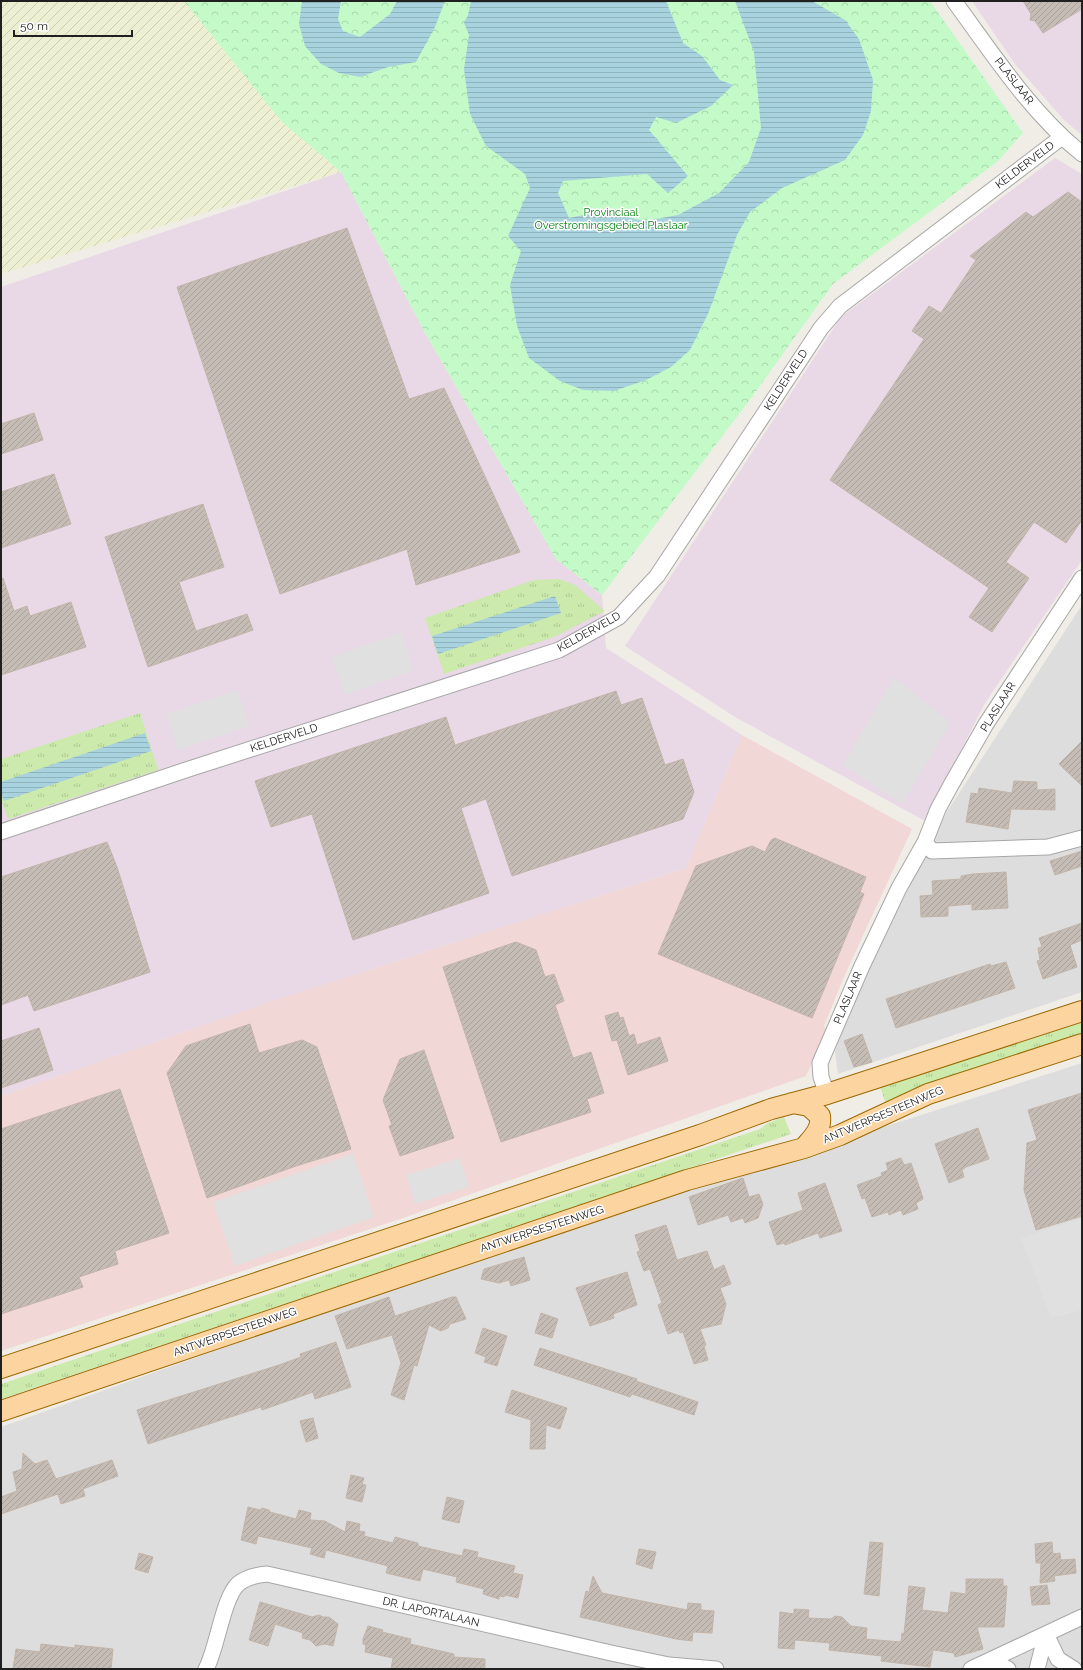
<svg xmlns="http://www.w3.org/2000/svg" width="1083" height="1670" font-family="Raleway,sans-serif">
<defs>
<pattern id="farmland-furrows" width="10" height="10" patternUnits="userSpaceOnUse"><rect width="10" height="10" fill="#edefd2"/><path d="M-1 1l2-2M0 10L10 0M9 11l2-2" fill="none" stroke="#cbcdb4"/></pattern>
<pattern id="grass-tufts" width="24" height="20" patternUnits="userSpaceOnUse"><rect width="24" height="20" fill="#cbeaac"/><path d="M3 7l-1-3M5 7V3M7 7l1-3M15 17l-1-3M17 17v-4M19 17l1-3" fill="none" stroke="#aec894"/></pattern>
<pattern id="park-crowns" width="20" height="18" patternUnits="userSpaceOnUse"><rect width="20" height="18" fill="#c4fac8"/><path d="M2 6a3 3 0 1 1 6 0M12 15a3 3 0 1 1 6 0" fill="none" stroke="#a8d6ac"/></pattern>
<pattern id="water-rules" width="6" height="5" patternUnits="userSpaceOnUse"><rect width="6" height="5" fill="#a7d2de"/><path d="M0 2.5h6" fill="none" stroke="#8fb4be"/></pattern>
<pattern id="building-hatch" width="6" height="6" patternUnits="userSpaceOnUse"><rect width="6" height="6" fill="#c5bdb5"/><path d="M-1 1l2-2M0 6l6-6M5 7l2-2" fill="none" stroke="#a9a29b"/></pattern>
</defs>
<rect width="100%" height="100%" fill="#f0ede6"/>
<!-- residential -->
<path fill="#dedddd" d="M1082,605v387l-244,82 -3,-22 4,-16 30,-70 32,-62 38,-80z
M1082,1063v606h-1081v-242l449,-160z"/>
<!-- commercial -->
<path fill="#f1d7d6" d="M742,735l170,94 -69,150 -19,47 3,6 -21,44 -406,143 -399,132v-255l265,-93 420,-135z"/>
<!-- industrial -->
<path fill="#e9d8e6" d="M972,1h110v134l-17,-14 -50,-57z
M1055,158l27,16v386l-97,143 -60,118 -190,-104 -110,-71 216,-329z
M341,172l84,161 131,226 46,36 4,53 136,87 -56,133 -420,135 -265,93v-809z"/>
<!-- farmland -->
<path fill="url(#farmland-furrows)" d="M1,1h183l98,121 59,50 -340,102z"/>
<!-- grass -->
<path fill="url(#grass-tufts)" d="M559,579l16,6 30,26 -51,26 -110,37 -19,-56 109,-38z
M140,713l18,57 -150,49 -7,-21v-39z
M1082,1020v15l-168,54 -28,15 -6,-17z
M784,1117l7,17 -790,265v-15l759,-255 8,-6z"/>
<!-- park -->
<path fill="url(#park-crowns)" d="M184,1h746l93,132 -26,29 -164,122 -81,113 -150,198 -46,-36 -131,-226 -84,-161 -59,-50z"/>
<!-- parking -->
<path fill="#e0e0e0" d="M401,632l13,38 -69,25 -13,-38z
M894,677l57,46 -49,81 -59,-39z
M237,690l12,36 -71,24 -12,-36z
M353,1154l21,63 -139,49 -22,-64z
M460,1158l9,29 -54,17 -9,-29z
M1082,1218v92l-31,8 -30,-80z"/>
<!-- water -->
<path fill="url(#water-rules)" d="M302,1h39l-3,18 5,12 17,6 30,-23 7,-13h48l-10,26 -19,35 -28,5 -28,10 -21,-4 -18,-9 -16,-18 -6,-22z
M471,1h195l17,42 19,13 18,24 13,5 -22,21 -35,17 -20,-6 -7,13 39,46 -20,17 -21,-19 -84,7 -5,12 11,25 34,-7 41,10 34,-6 41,-22 30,-31 12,-34 -7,-76 -19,-51h77l33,19 14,19 14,41 -2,31 -8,24 -18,25 -63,28 -32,24 -13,23 -29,79 -18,36 -19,17 -25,13 -32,11 -31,-1 -23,-9 -31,-23 -12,-32 -7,-41 11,-34 -13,-15 22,-48 -5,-14 -39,-28 -16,-32 -6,-45 5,-34 -5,-12 4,-8z
M555,596l6,17 -123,41 -6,-18z
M145,733l6,18 -147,50 -3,-8v-11z"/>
<!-- building -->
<path fill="url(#building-hatch)" stroke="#c2b4a8" d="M1023,1h59v8l-39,24 -8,-12 -5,-1 1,-6z
M1068,192l14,10v318l-16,23 -32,-21 -28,40 23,16 -37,54 -23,-15 20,-29 -159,-108 94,-141 -12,-8 17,-25 12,7 35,-53 -6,-4 56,-44 7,5z
M347,228l62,171 35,-11 76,164 -104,33 -9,-36 -127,45 -103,-307z
M34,413l9,27 -42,14v-30z
M54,474l17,50 -70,24v-56z
M203,504l21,63 -45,15 17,49 51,-17 6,16 -105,37 -43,-130z
M3,578l11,33 13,-5 3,10 41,-14 15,45 -85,28v-96z
M616,691l5,14 21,-7 23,67 18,-6 11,33 -11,27 -171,57 -26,-77 -25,9 28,85 -136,47 -41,-126 -41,13 -16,-46 191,-64 9,28z
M1082,741v45l-23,-22z
M1014,781l23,1v8l18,-1v21l-44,-1 -3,20 -42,-7 5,-29 7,1 1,-6 33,5z
M775,838l91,39 -6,15 4,2 -52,124 -154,-64 38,-88 56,-20 13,6 6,-12z
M107,842l10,25 33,105 -116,39 -6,-16 -27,10v-128z
M1082,851v15l-27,9 -5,-14z
M1006,872l2,36 -36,2v-6l-24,2v10l-27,1 -1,-21 13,-1 -1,-14 29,-2v-3l12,-2z
M1082,923v17l-12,5 7,22 -34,12 -6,-18 3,-1 -2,-12 4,-1 -3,-9z
M516,942l20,8 9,27 9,-3 10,27 -9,4 18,53 18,-6 13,41 -17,6 4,13 -90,30 -58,-175z
M1006,962l9,26 -119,40 -10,-29 104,-35 1,2z
M618,1012l2,6 3,-1 6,19 5,-2 3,11 23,-8 8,24 -40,14 -11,-35 -5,1 -7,-25z
M250,1024l9,29 43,-13 15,7 34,102 -55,17 -89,32 -40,-125 19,-27z
M39,1028l14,42 -52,18v-47z
M862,1034l10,28 -18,5 -10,-26z
M424,1050l30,88 -54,18 -11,-30 3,-1 -9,-25 17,-41z
M120,1089l49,144 -54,18 3,13 -39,13 4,10 -82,27v-185z
M1082,1093v123l-46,14 -12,-40 3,-47 10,-3 -9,-30z
M978,1128l11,31 -23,8 -4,3 2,7 -15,6 -14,-39z
M901,1158l3,7 7,-2 10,29 2,7 -7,4 2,6 -15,6 -2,-5 -12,5 -1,-3 -16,5 -7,-19 -3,1 -5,-14 25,-9 -1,-3 7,-3 -2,-7z
M743,1178l6,19 10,-3 4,10 -5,14 -13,5 -2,-5 -12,4 -3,-7 -30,10 -9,-28z
M825,1183l17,48 -22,7 -2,-5 -33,12 -1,-2 -7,2 -8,-23 34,-12 -5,-17z
M666,1225l11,35 30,-9 7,19 10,-5 7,19 -11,4 6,16 -5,20 -21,5 6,16 -2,1 4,14 -14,4 -11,-32 -3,1 -1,-3 -11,4 -10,-29 4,-2 -12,-34 -6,2 -7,-19 3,-1 -5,-16z
M524,1257l6,23 -19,6 -2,-6 -10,3 -18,-4 3,-10z
M627,1272l10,33 -24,9 1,4 -24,8 -14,-38z
M389,1297l6,19 57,-19h4l10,22 -16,5 -2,4 -7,3 -12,-6 -12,41 -3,-1 -10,35 -13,-5 10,-32 -9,-28 -45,14 -12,-33z
M541,1313l17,6 -6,19 -17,-5z
M483,1328l24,8 -10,30 -13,-4 2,-5 -11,-4z
M336,1342l15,45 -36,12 -2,-7 -51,18 -1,-3 -113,37 -11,-34 142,-45 22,-8 -1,-3z
M540,1348l97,31 -1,2 62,21 -4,13 -62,-21 -2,3 -96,-32z
M512,1390l55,18 -7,21 -14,-4 -1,24h-15l1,-29 -26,-8z
M313,1418l5,20 -12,4 -6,-21z
M23,1453l12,11 12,-4 9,19 56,-19 6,16 -35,13 2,7 -24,8 -3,-10 -57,20v-17l16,-6 -4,-19 9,-3z
M351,1475l13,3 -2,6 4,1 -4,17 -16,-4z
M447,1497l17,4 -5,22 -17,-4z
M248,1507l12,3 2,-2 7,2 1,2 26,7 3,-9 12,3 -1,7 15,1 20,11 2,-11 13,3 -1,7 6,1 -1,4 29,7 2,-6 23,6v3l44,10 2,-7 14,3 -1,5 38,9 -2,7 10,2 -5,23 -13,-3 -1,2 -5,-1v3l-16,-5 1,-5 -28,-7 1,-5 -34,-8 -3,12 -34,-8 2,-7 -62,-16 -2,8 -14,-4 2,-6 -35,-8 -19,-4 -2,8 -15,-4z
M870,1542l13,1 -4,53 -15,-2z
M1052,1542l1,12 7,-1 1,7 14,-1 1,14 -22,3 1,5 -15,2 1,-20h-5l-1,-19z
M639,1549l17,3 -4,17 -16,-5z
M139,1553l14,4 -5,16 -13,-4z
M593,1576l9,17 85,17 1,-7 13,1v6l13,1 -2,22 -19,-1 -1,9 -16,-2 -96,-22 6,-26 3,1z
M966,1579h37v7h4l-3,41h-27l6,22 -28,8 -1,-4 -21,-3 -3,17 -49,-6 1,-5 -53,-6 1,-7 -35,-3 -1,9 -16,-1 2,-36 14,2v-5l15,1 -1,8 23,1 4,-3 7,1 9,9 16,2 -1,11 35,3 1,-9 2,1 5,-48 16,2 -3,22 26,3 3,-21 15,2z
M1047,1585l3,19 -18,1 -2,-18z
M260,1602l52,15 7,-2 4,2h6l9,7 -5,22 -8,-2 -9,2 -6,-6 -8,-2 1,-5 -28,-9 -7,22 -19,-6z
M368,1626l15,4 -1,2 29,7 -1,5 44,10v3l31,2v10h-94l2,-11 -28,-6 1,-7 -3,-1v-5z
M41,1644l34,4v-3l38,4 -2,20h-98l3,-20 24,3z"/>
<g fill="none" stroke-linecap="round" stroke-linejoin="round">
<defs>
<path id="minor" d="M954,1c39,53 76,111 128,153
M1,832l191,-64 367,-118 60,-33 38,-41 164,-248 19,-22 222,-169
M925,842l7,9 116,-4 34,-9
M827,1094l-6,-17 -1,-14 42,-97 37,-78 26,-46 13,-33 13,-24 35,-61 96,-146
M1046,1634l12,25 16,10
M992,1660l16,9
M206,1669c11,-20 17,-71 32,-85 8,-7 18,-9 29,-10l344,79 58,12 47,4
M971,1669l111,-52
M1037,1669l9,-35"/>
<path id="major" d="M792,1103l17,3 11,10c2,14 -8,22 -16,32
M1,1368l699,-233 71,-26 56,-15 255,-83
M1,1411l686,-231 117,-32 36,-13 88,-41 154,-50"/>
</defs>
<!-- minor casing -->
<use href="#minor" stroke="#a7a7a7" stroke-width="17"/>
<!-- major casing -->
<use href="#major" stroke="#9c6800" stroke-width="22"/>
<!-- minor -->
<use href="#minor" stroke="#fff" stroke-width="15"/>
<!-- major -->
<use href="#major" stroke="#fcd49f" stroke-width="20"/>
</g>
<g text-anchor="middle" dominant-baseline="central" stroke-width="3" stroke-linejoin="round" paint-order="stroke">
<!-- street labels -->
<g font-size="11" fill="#202020" stroke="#fff">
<text transform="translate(1014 81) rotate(52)">PLASLAAR</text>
<text transform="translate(1025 165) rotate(-37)">KELDERVELD</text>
<text transform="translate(786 380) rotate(-57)">KELDERVELD</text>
<text transform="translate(589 632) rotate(-29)">KELDERVELD</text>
<text transform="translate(998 707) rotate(-58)">PLASLAAR</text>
<text transform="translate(284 738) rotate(-18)">KELDERVELD</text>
<text transform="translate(848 998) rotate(-67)">PLASLAAR</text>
<text transform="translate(883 1115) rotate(-23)">ANTWERPSESTEENWEG</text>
<text transform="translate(542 1229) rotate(-18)">ANTWERPSESTEENWEG</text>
<text transform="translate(235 1332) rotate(-19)">ANTWERPSESTEENWEG</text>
<text transform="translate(431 1612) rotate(13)">DR. LAPORTALAAN</text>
</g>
<!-- park labels -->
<g font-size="11" fill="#0b8015" stroke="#fff">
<text x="611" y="212">Provinciaal<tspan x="611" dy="13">Overstromingsgebied Plaslaar</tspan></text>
</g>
</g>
<!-- border -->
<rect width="1083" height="1670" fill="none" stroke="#202020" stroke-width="4"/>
<!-- scale -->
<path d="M14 30v6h118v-6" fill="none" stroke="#202020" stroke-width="2"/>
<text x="20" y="30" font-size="12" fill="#202020" stroke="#ffffff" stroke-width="3" paint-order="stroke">50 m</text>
</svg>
